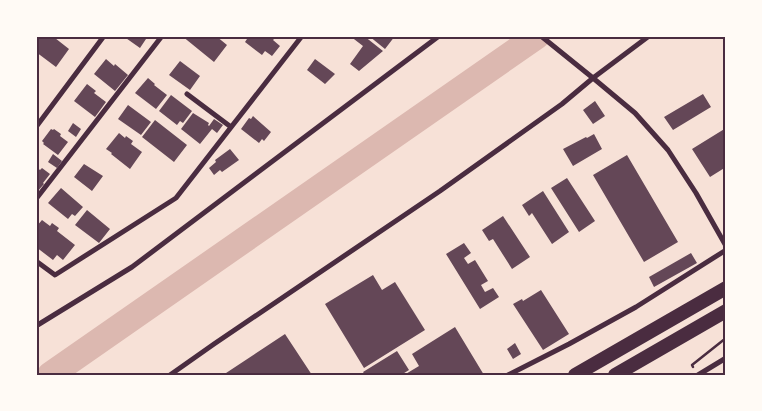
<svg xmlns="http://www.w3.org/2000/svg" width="762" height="411" font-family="'Varela Round',sans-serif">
<rect width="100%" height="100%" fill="#f7e1d7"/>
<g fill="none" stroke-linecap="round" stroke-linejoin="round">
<!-- river -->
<path stroke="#dcb8b0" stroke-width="26" d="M50,375l487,-339"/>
</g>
<!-- building -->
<path fill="#644757" d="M36,36h19v2l14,11 -13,18 -20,-15z
M123,36h25l-8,12z
M182,36h34l11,9 -13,17z
M249,36h24l2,2 -2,2 7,6 -8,10 -7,-5 -3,4 -17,-13z
M350,36h14l19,15 -24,20 -9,-7 13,-18z
M369,36h26l-10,13z
M106,59l8,7 1,-2 13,11 -13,16 -21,-17z
M315,59l20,15 -10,10 -18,-14z
M180,61l20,15 -10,14 -21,-15z
M148,78l7,6 -1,1 13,10 -11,14 -21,-16z
M87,84l9,7 -2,2 12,9 -11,15 -21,-16z
M703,94l8,13 -38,23 -9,-13z
M171,95l21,16 -9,12 -3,-2 -3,4 -18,-14z
M595,101l10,15 -12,8 -10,-14z
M128,105l23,17 -10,13 -23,-16z
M193,113l16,10 -1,2 1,1 5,-7 9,6 -6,8 -5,-4 -12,15 -19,-15z
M253,116l18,16 -7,9 -2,-2 -3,4 -18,-14 8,-11 2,1z
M155,120l32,25 -13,17 -32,-25z
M73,123l8,6 -5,8 -8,-6z
M726,128v39l-16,10 -18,-28z
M51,129l2,1 1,-1 7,5 -1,2 8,6 -10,13 -15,-11 1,-1 -2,-2z
M119,133l6,5 1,-2 7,5 -2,3 11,8 -12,17 -19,-15 1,-1 -6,-4z
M594,134l8,15 -29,17 -10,-17 23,-12 1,1z
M230,149l9,11 -17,12 -2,-2 -6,5 -5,-7 7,-6 -1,-2z
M53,154l9,7 -5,7 -9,-6z
M627,155l51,87 -34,20 -51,-87z
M84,164l19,12 -11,15 -18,-14z
M36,167l4,3 2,-2 8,6 -7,9 1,1 -7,8 -1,-1z
M567,178l28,43 -16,11 -28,-44z
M61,188l22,19 -8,9 -3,-2 -4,5 -20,-16z
M543,191l26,41 -17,12 -20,-31 -3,3 -7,-11z
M87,210l23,19 -11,14 -24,-18z
M503,216l27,41 -18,12 -19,-30 -4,2 -7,-11z
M42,220l8,6 2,-3 7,5 -2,3 18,14 -12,15 -6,-5 -4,5 -17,-13v-20z
M464,243l7,10 -7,5 4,6 7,-4 13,21 -7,4 4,7 8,-4 6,9 -19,12 -34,-55z
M691,253l6,10 -43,24 -5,-10z
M373,275l9,15 13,-8 30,48 -61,38 -39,-64z
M541,290l28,44 -26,16 -30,-46 9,-5 1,2z
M455,327l29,48h-80l15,-9 -7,-12z
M285,334l27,41h-89z
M515,343l6,11 -8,5 -6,-10z
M397,351l12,19 -8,5h-36l-2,-3z"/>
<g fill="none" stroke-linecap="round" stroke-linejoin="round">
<!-- path -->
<path stroke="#4a2c40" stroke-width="2.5" d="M693,367l-1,-2 34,-27"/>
<!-- minor -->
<path stroke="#4a2c40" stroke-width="5" d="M541,36l52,42 42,35 33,37 28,43 30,53
M187,94l44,33
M36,127l68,-91
M36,199l126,-163
M36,261l19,14 121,-77 126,-162
M36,326l96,-59 307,-231
M170,375l44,-31 226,-153 122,-87 31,-26 56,-42
M508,375l61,-31 67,-37 90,-57
M698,375l28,-17"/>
<!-- trunk -->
<path stroke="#4a2c40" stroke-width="14" d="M575,375l151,-87
M615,375l111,-64"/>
</g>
<!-- border -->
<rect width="762" height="411" fill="none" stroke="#fffaf5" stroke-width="75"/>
<rect x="38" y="38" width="686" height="336" fill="none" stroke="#4a2c40" stroke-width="2"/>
</svg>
